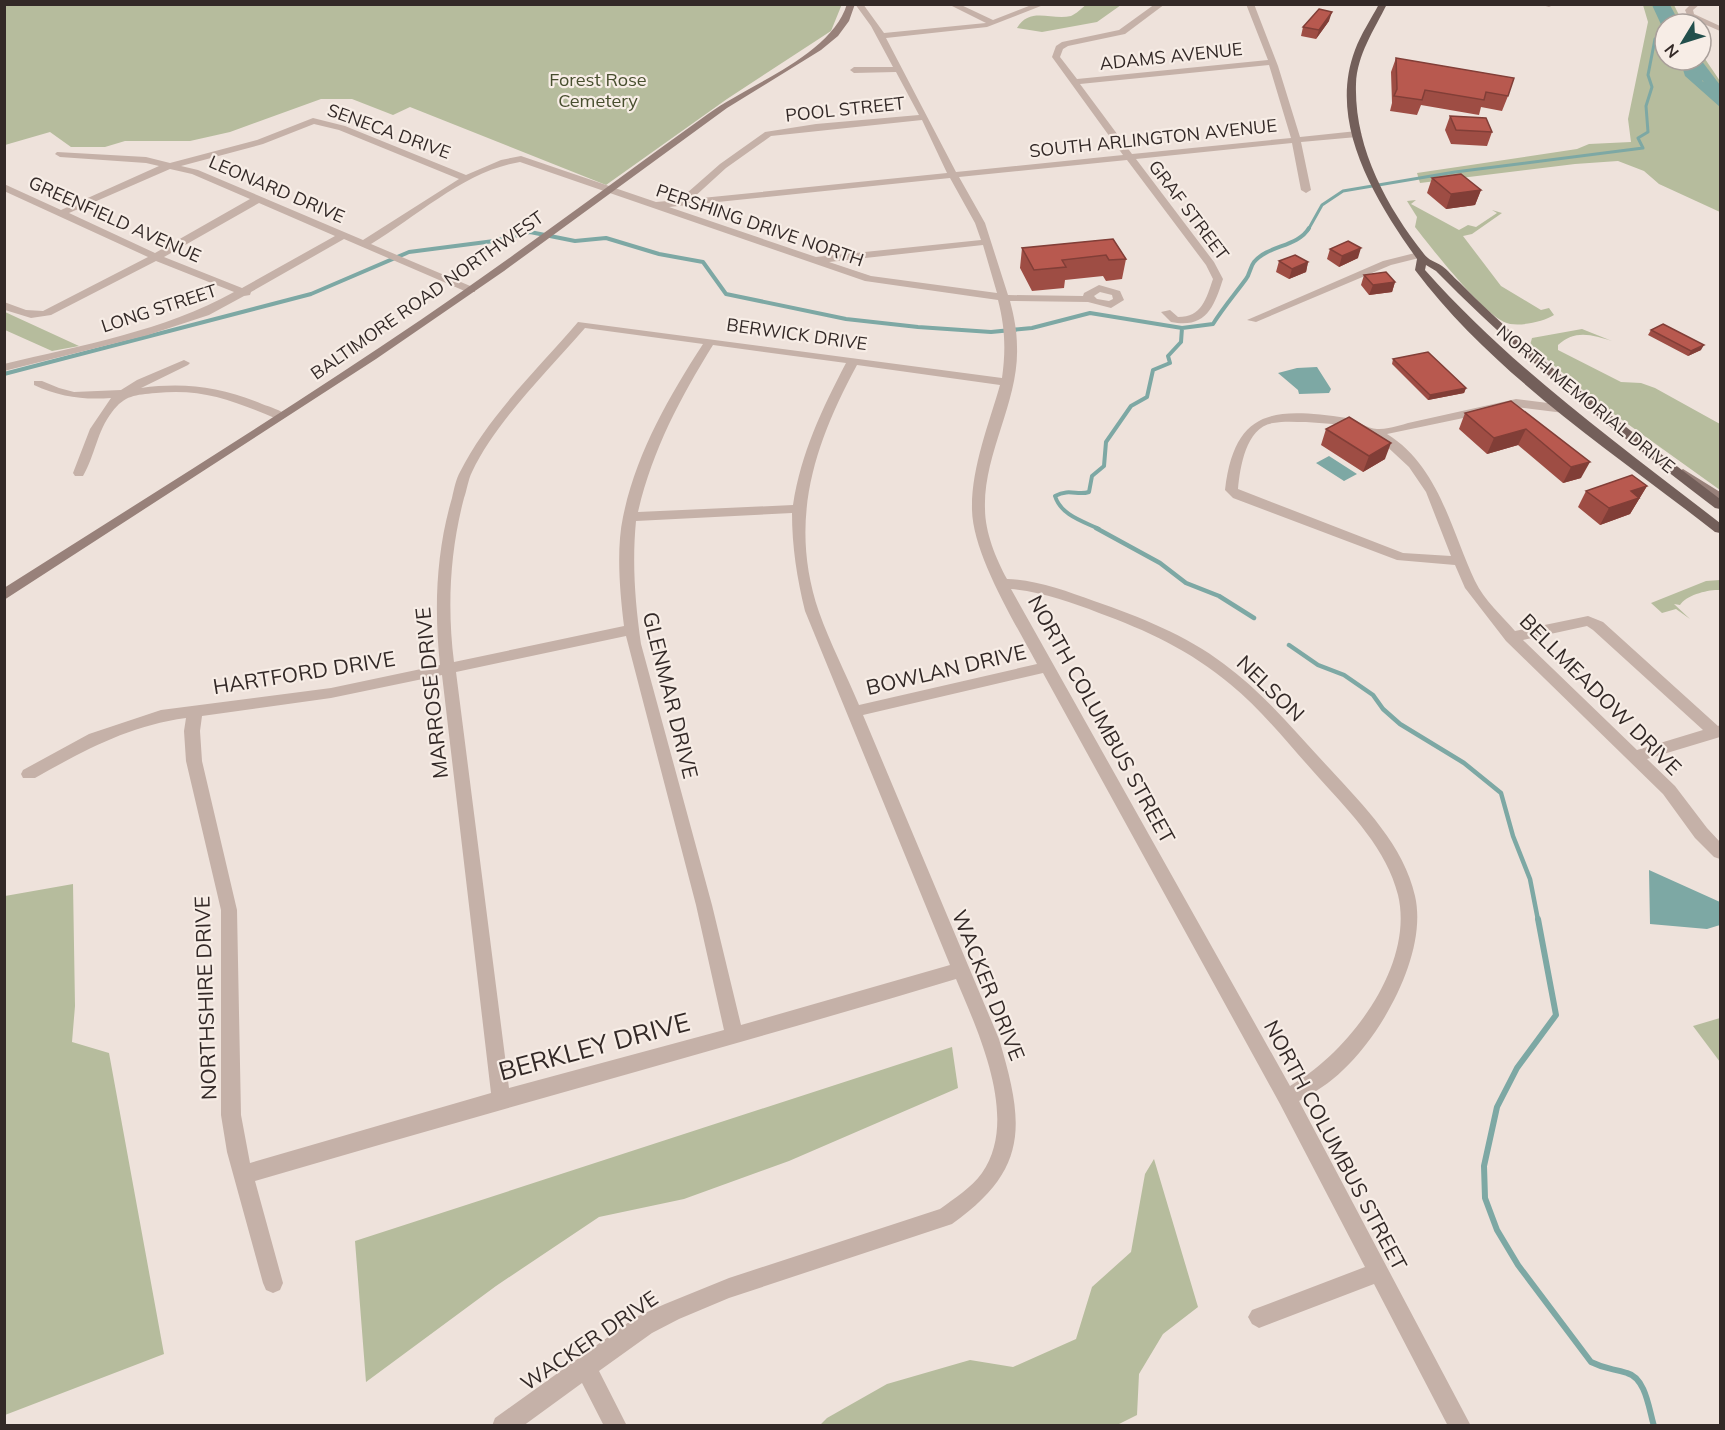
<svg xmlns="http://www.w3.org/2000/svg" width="1725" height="1430" font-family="Mulish,sans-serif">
<rect width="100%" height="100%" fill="#eee2db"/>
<!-- green -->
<path fill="#b6bc9d" d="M842,4l-11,27 -104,68 -121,86 -196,-78 -17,8 -41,-16h-31l-91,33 -40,9h-65l-20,6h-34l-21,-15 -45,13v-140z
M1087,4l34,1 -24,17 -55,10 -25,-4c13,-22 35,-7 54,-12 5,-2 11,-8 16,-12z
M1643,5h31l6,12 18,5 -33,2v36h36v-7l19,28v131l-61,-28 -15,-13 -26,-10 -43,3 -155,19 -3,-10 160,-24 12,-5 42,-2 -3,-23 20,-97z
M1416,200l-5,4 48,26 9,-5 8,2 21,-14 -5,-3 10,3 -30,21 -9,2 38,50 40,24 8,-2 5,7c-11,7 -38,13 -50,7 -24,-12 -71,-72 -89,-95l2,-10 -10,-16z
M5,312l74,34 -27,5 -47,-21z
M1582,329l30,12c-19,-6 -37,-12 -54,4v5l63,32 20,1 14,5 65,36v66l-123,-88 -67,-57 2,-7z
M1720,580v10c-11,-1 -34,5 -40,15l-6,-1 16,15 -14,-10 -14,4 -11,-10 55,-22z
M73,884l2,122 -3,36 37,11 55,301 -159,61v-519z
M1720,1018v44l-27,-36z
M952,1047l6,41 -169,73 -105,38 -85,18 -103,69 -130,96 -11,-141z
M1154,1159l44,148 -35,27 -24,40 -2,41 -22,11 -295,-1 7,-7 60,-34 83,-24 43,7 63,-28 16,-52 39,-35 14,-78z"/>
<!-- water -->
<path fill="#7da8a4" d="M1652,5h18l10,19h-15v9z
M1680,60h21l4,7 -4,5 3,5 -2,4 18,11v15l-35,-31z
M1317,367l14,22 -2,4 -30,1 -1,-4 -20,-17 19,-5z
M1329,456l28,18 -13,7 -28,-18z
M1649,870l71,32v23l-13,4 -57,-5z"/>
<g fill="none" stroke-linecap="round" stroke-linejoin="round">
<!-- stream-far3 -->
<path stroke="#7da8a4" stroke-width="3" d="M1308,230l14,-25 21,-14 112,-19 188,-24 -5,-10 10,-6 -2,-26 6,-19 -4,-12 7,-36 10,-3"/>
<!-- stream-far2 -->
<path stroke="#7da8a4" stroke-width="4" d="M4,374l307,-80 98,-42 85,-11 36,-9 45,9 31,-3 53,16 44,8 23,32 120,25 72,8 73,5 41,-4 58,-15 92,15
M1099,529c-17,-8 -38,-14 -44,-33 15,-8 22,0 34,-4l3,-16 12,-10 2,-24 25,-36 16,-9 6,-27 17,-7 -2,-7 13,-14 1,-14 31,-4c10,-16 22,-30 33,-45 4,-5 4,-12 8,-17 14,-17 44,-15 55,-34"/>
<!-- stream-far1 -->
<path stroke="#7da8a4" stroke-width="4.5" d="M1096,528l64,35 26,20 33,13 35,22
M1289,645l29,20 26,10 29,20 10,14 17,15 64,39 37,30 12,43 17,43 8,41"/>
<!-- stream -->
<path stroke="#7da8a4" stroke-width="6" d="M1538,919l18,96 -39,53 -20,39 -13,59 1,32 12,32 21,35 73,97c16,8 21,6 36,11 19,5 22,37 27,53"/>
<!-- river -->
<path fill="#7da8a4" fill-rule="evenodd" d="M1687,60h14l19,25v13l-5,-1z"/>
<!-- street -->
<path fill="#c5b1a8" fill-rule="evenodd" d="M855,4h8l21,29 102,-10 -38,-19h11l34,16 41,-16h12l-59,23 -101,11 70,134 167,-17 -71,-98 4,-11 6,-4 57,-12 36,-26h10l-40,30 -57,12 -5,3 -3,8 17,22 191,-19 -22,-56h8l24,62 22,71 57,-6 5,3 -5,3 -56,5 10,48 -5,3 -5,-3 -9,-47 -156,16 78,103 9,17c-9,28 -17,50 -52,43l-10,-10 9,-2 8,7c24,0 28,-18 35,-38l-7,-14 -79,-105 -168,17 26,46 23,72 75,1 1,-3 15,-8 21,6 4,9 -13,8 -23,-6 -78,-1c4,15 7,30 7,46 2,55 -34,107 -32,162 0,23 11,50 22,70 29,1 59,12 87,22 46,16 92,34 130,63 41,30 72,69 106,105 34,37 74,77 85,127 13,56 -32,137 -72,174 -13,13 -28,22 -44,31l172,325h-23l-74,-142 -115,44 -7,-4 -4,-7 4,-7 113,-43 -85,-163 -237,-431 -180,42 136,324c25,84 31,130 -47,185l-223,74 -50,21 -27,14 -53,38 28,55h-23l-22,-43 -59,43h-31l3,-8 141,-101 29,-13 64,-26 211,-69c15,-11 31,-21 42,-36 38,-54 -4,-141 -26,-194 -233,70 -468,133 -701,202l28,102 -3,7 -7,3 -7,-3 -3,-7 -36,-131 -6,-37v-205l-35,-149 -2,-30 2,-13c-58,8 -101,32 -151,60h-12l-2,-4 2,-4 66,-36 72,-24 170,-22 109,-23c-6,-56 -4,-113 12,-167 2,-9 4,-19 8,-26 28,-56 78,-103 118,-150l424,56c4,-28 3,-51 -4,-78l-133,-19 -345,-119c-55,9 -101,53 -149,82l104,44v4h-8l-123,-53 -93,53 -1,3 -6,1 -35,19 -61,20 -144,36v-7c78,-19 160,-33 230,-72l-78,-31 -105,54 -20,3 -26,-8 -1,-8 22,8 17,1 105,-54 -144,-66v-7l57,26 98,-44 -13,-3 -86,-6 -5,-3 2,-2 89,5 24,6 87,-23 56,-22 32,8 121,49 35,-15 20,-4 135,46 23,-2 41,-36 45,-32 51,-8 103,-9 -23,-43 -42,1 -4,-3 4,-3h39l-22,-41zM1269,65l22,73 -159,16 -52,-70zM922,120l25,53 -255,26 34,-31 45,-32zM314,124l25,6 120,49 -96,61 -165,-70 -17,-4 82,-22zM170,169l22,5 58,25 -95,54 -86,-40zM950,178l25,45 6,17 -165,17 -147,-50zM259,203l76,33 -93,52 -78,-31zM983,245l14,48 -126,-17 -42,-14zM1100,292l12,3 1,4 -4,2 -12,-2 -3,-3zM585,328l118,16c-35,54 -67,110 -80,173 -7,33 -3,76 1,109l-170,36c-7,-55 -4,-111 10,-164 3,-8 4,-18 8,-26 24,-51 76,-101 113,-144zM713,345l133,18c-24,46 -45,90 -53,142l-155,7c14,-61 42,-114 75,-167zM857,365l143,20c-11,39 -29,83 -28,125 1,45 43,113 65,154l-178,41c-13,-31 -29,-62 -40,-93 -31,-91 -5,-167 38,-247zM792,513c0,34 5,65 13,98l145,354 -209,60 -29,-120 -71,-261c-6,-42 -9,-81 -5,-123zM1011,589c31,3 60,13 88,24 47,17 92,38 131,71 34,28 61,63 90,95 31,34 67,71 78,116 17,71 -50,158 -108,191zM626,636l70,269 28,125 -215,58 -53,-416zM442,675l49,418 -241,70 -9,-48 -4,-205 -35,-149 -2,-30 2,-15 129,-18z
M1539,4h14v1l-4,2z
M1691,4h9l-7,6 1,4 26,12v5l-32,-14 -3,-7z
M1419,252l4,1v4l-32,8 -135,57 -9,-2 136,-59z
M184,360l6,3 -2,2 -47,23c44,-6 80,-1 121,16 8,3 19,6 25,12l-6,4 -4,-1c-43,-18 -74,-31 -121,-26 -21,2 -31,2 -44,19 -15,19 -17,44 -29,64h-8l-2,-3 17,-44 21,-31c-28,2 -51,-1 -77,-13v-4h8l17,7 15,4 47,-2 16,-10z
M1516,399l48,6 6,4 -6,4 -48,-6 -129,27c52,32 64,96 88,147 9,19 27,35 40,50l73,-15 15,6 115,104 2,-1v12l-73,22 28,27 32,42 13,14v17l-6,-2 -19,-19 -32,-44 -157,-153 -41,-53 -10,-23 -58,-5 -164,-62 -8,-8c10,-83 50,-82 122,-72 10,2 20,11 30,11 12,1 28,-6 40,-8 33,-7 66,-15 99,-22zM1306,422l40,3 35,16 28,26 17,25 25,64 -48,-3 -165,-64c2,-22 8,-62 35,-66 11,-2 22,-1 33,-1zM1587,626l6,4 110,100 -66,20 -114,-110z"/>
<!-- secondary -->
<path fill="#98817a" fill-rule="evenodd" d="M847,4h8l-6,17 -11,15 -17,14 -94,58 -223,163 -128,88 -372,241v-12c140,-89 281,-176 418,-269 97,-66 191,-137 286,-205 41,-30 123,-58 139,-110z
M1683,469l37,23v10l-41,-26 -2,-3z"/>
<!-- primary -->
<path fill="#735f5a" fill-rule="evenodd" d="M1379,4h8c-13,26 -30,51 -31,80 -2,63 30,122 68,170 4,6 12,8 18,12 6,4 11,11 17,16 80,81 171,148 261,217v10l-5,-1c-99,-76 -191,-147 -279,-237l-10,-6 -1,5c87,98 192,173 295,253v10l-5,-1c-103,-81 -220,-156 -300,-262l2,-11c-41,-58 -90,-135 -62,-209 6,-16 16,-31 24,-46z"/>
</g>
<!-- wall -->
<path fill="#9e4d44" d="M1329,21l-13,18 -15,-3 2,-9z
M1396,58l112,38 -6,15 -21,-4 -2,8 -58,-10 -4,10 -27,-4 2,-8 -1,-31z
M1450,116l42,16 -5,14 -36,-2 -6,-14z
M1432,178l49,12 -6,15 -29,4 -19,-16z
M1113,239l13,20 -4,20 -16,2 -3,-5 -38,4 -1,8 -32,3 -12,-23 2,-20z
M1330,249l28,9 -19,9 -12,-8z
M1279,261l29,1 -2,10 -17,7 -13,-7z
M1364,275l31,7 -3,10 -23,3 -8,-10z
M1651,330l50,20 -13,6 -40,-21z
M1393,359l73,29 -2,5 -36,7 -36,-36z
M1511,401l70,77 -18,5 -45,-38 -31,9 -28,-25 6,-16z
M1326,429l59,30 -22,13 -42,-27z
M1647,486l-17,28 -30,11 -22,-18 8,-16z"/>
<!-- shaded-wall -->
<path fill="#813e37" d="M1332,12l-3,9 -13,18 3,-9z
M1481,190l-6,15 -29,4 5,-15z
M1361,248l-3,10 -19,9 3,-11z
M1308,262l-2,10 -17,7 3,-10z
M1395,282l-3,10 -23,3 4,-10z
M1704,345l-3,5 -13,6 3,-5z
M1466,388l-2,5 -36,7 2,-5z
M1526,429l-8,16 -31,9 7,-16z
M1391,443l-6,16 -22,13 6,-16z
M1590,462l-9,16 -18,5 8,-16z
M1647,486l-17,28 -30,11 9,-17 22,-17z"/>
<!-- building -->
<path fill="#b8594f" stroke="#813e37" stroke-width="1.5" d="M1319,9l13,3 -13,18 -16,-3z
M1396,58l118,20 -6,18 -22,-4 -2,8 -59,-10 -3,10 -28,-4 3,-7z
M1450,116l36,2 6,14 -36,-2z
M1461,174l20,16 -30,4 -19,-16z
M1113,239l13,20 -17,1 -3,-5 -44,5 4,7 -32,3 -12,-22z
M1348,241l13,7 -19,8 -12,-7z
M1295,255l13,7 -16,7 -13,-8z
M1386,272l9,10 -22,3 -9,-10z
M1663,324l41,21 -13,6 -40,-21z
M1428,352l38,36 -36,7 -37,-36z
M1511,401l79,61 -19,5 -45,-38 -32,9 -29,-25z
M1349,417l42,26 -22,13 -43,-27z
M1632,475l15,11 -16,5 8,7 -30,10 -23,-17z"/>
<g text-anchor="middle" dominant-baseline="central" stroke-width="4.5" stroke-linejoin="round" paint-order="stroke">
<!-- far-street labels -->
<g font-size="18" fill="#332927" stroke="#f7ede6">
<text transform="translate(1171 56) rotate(-6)">ADAMS AVENUE</text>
<text transform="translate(845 109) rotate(-6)">POOL STREET</text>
<text transform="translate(389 131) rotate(20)">SENECA DRIVE</text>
<text transform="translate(1153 138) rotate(-6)">SOUTH ARLINGTON AVENUE</text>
<text transform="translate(277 189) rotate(23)">LEONARD DRIVE</text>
<text transform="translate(1189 210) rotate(53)">GRAF STREET</text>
<text transform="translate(115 219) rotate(24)">GREENFIELD AVENUE</text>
<text transform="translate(760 225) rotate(19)">PERSHING DRIVE NORTH</text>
<text transform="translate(427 295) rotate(-35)">BALTIMORE ROAD NORTHWEST</text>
<text transform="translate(159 308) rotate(-18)">LONG STREET</text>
<text transform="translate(797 334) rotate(8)">BERWICK DRIVE</text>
<text transform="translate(1586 399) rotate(39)">NORTH MEMORIAL DRIVE</text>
</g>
<!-- far-park labels -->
<g font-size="18" fill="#474e2e" stroke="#f7ede6">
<text x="598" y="79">Forest Rose<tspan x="598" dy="21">Cemetery</tspan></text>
</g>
<!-- street labels -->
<g font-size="21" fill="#332927" stroke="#f7ede6">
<text transform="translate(946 669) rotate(-13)">BOWLAN DRIVE</text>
<text transform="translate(304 672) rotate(-9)">HARTFORD DRIVE</text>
<text transform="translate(1271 688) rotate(44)">NELSON</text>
<text transform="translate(431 693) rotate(-96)">MARROSE DRIVE</text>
<text transform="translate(1601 694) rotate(45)">BELLMEADOW DRIVE</text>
<text transform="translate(671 695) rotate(76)">GLENMAR DRIVE</text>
<text transform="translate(1102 719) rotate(61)">NORTH COLUMBUS STREET</text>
<text transform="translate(989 985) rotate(68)">WACKER DRIVE</text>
<text transform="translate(205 998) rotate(-92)">NORTHSHIRE DRIVE</text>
<text transform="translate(1336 1145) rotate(62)">NORTH COLUMBUS STREET</text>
<text transform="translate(589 1340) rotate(-34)">WACKER DRIVE</text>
</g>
<!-- near-street labels -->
<g font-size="26" fill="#332927" stroke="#f7ede6">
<text transform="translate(594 1046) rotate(-15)">BERKLEY DRIVE</text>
</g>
</g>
<!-- border -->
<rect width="1725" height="1430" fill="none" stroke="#332927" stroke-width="12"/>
<!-- north arrow -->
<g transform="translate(1683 42) rotate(232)"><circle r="28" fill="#f7ede6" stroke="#a99f9a" stroke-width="1.5"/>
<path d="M0-4.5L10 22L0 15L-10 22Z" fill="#224f4c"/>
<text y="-9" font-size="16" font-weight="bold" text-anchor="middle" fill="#332927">N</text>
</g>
</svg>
